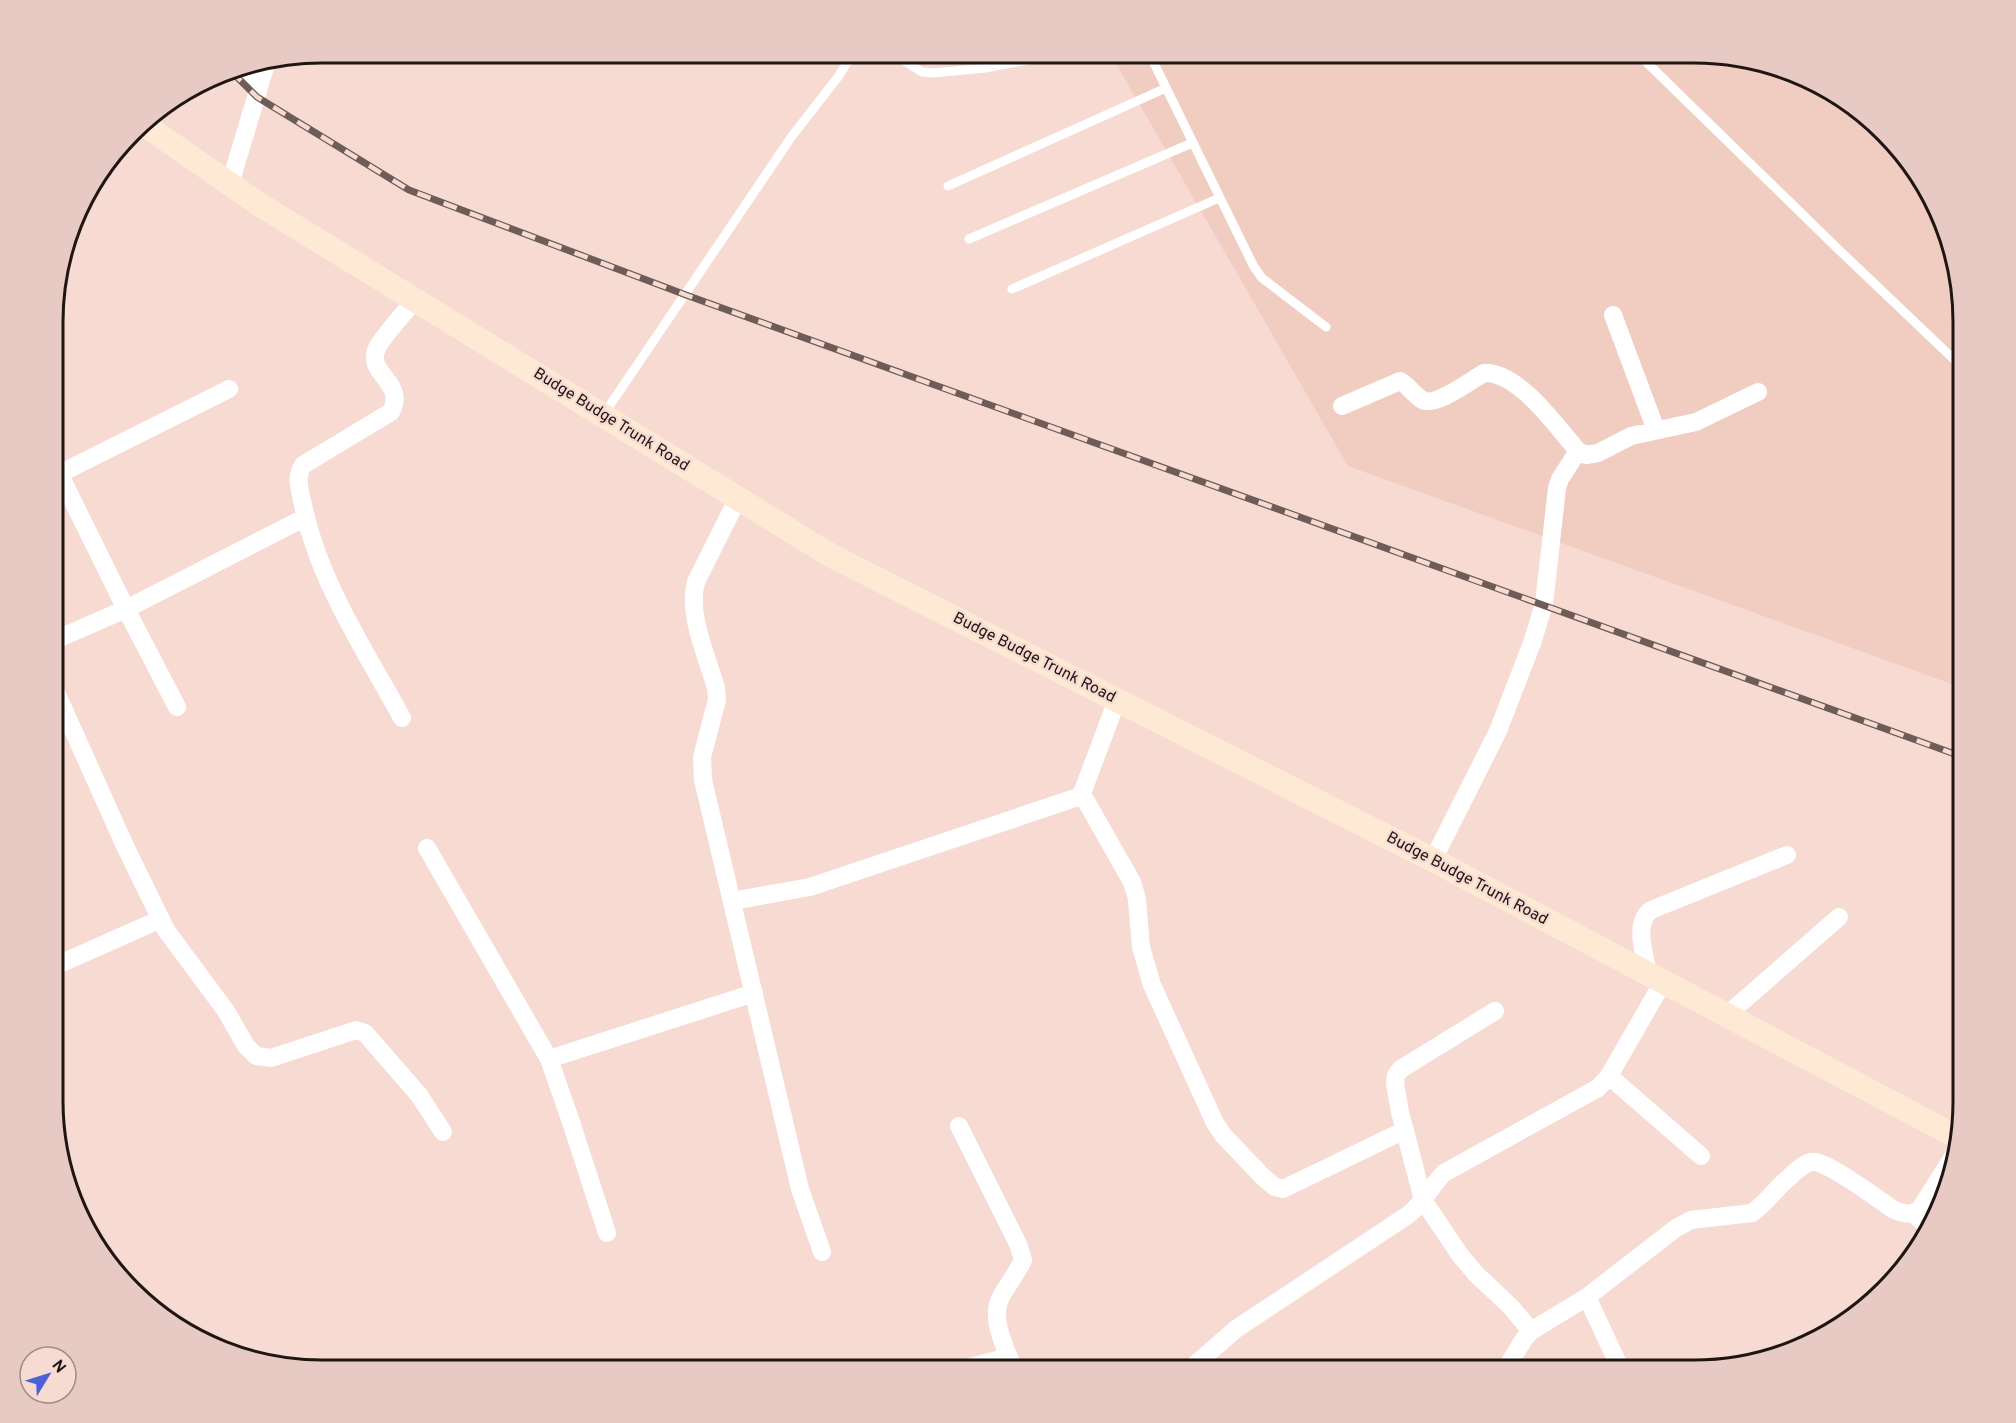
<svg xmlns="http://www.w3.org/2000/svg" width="2016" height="1423" font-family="Overpass,sans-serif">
<rect width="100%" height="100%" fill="#f7dad2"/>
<!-- built -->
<path fill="#f0ccc1" d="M1110,53h601l70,14 77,41 78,95 27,102v383l-615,-222z"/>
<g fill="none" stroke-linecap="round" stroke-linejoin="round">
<!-- service -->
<path stroke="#fff" stroke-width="9" d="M892,53l30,19 11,1 52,-5 79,-15
M1149,53l105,214 8,11 64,49
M1637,53l201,196 125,119
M948,186l218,-98
M969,239l223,-96
M1012,289l207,-91
M604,414l188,-278 46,-59 15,-24"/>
<!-- minor -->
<path stroke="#fff" stroke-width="18" d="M242,68l17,16
M230,184l36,-120
M1613,315l43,115
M1342,406l58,-25c8,4 13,13 21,18 13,10 50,-19 63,-26 34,-2 73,54 94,78l8,4 12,-2 33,-17 65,-14 62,-30
M55,465l71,144 51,98
M59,474l170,-85
M738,498l-42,84c-9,32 11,74 20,106l1,12 -15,57 1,23 97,409 22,63
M55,640l71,-31 180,-92
M55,690l70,156 41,84 60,81 20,35 10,10 15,2 85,-28 9,3 54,62 24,37
M402,718c-37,-68 -83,-136 -99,-213 -3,-14 -8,-28 0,-40l88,-53c16,-30 -26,-38 -14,-64 6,-12 28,-36 38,-48
M1081,796l36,-96
M427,848l122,211 22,63 36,111
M1433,860l65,-129 34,-88 12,-39 13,-116 3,-9 18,-28
M732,901l78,-14 271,-91 5,5 46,81 5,17 4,48 11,38 63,138 8,12 40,42 12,10 8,2 122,-59
M55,966l106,-47
M1648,974c-3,-19 -15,-51 3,-64l136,-55
M1495,1011l-94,58 -5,6 -1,9 5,28 23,88 37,55 16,19 35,33 20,24
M1727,1015l112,-98
M549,1059l205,-66
M1609,1076l92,80
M959,1126l59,118 5,16c-6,13 -15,24 -22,37 -12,21 5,52 13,73
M1914,1214l14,13
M1587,1297l34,73
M959,1370l50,-13
M1189,1370l47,-41 172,-114c15,-11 23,-29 36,-42l154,-85 11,-12 54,-94
M1505,1370l19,-31 7,-8 56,-34 89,-69 15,-8 61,-7c13,-9 22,-22 33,-32 7,-6 17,-17 26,-19 12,-4 70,39 83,48 11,4 17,6 26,-1l36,-57"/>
<!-- secondary -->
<path stroke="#fee9d5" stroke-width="24" d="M142,123l115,80 573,352 603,305 526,278"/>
<defs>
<path id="rail" d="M231,71l26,26 152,93 277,105 1277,462"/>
</defs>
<!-- rail casing -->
<use href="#rail" stroke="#6d5c57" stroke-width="7"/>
<!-- rail -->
<use href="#rail" stroke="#f7dad2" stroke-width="4.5" stroke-dasharray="14" stroke-linecap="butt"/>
</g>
<g text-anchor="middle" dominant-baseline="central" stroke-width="4.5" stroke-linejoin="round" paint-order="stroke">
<!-- street labels -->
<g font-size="16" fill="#1f1512" stroke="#f7dad2">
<text transform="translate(611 420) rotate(32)">Budge Budge Trunk Road</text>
<text transform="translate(1034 658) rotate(27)">Budge Budge Trunk Road</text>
<text transform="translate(1467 879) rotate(28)">Budge Budge Trunk Road</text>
</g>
</g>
<!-- crop -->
<path d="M0 0H2016V1423H0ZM322 63H1694A259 259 0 0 1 1953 322V1101A259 259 0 0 1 1694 1360H322A259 259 0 0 1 63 1101V322A259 259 0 0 1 322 63Z" fill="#e6cac3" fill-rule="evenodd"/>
<path fill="none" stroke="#1f1512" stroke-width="3" d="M322 63H1694A259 259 0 0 1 1953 322V1101A259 259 0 0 1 1694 1360H322A259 259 0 0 1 63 1101V322A259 259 0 0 1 322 63Z"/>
<!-- north arrow -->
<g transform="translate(48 1375) rotate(52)"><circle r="28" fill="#f7dad2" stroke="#a18b85" stroke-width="1.5"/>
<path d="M0-4.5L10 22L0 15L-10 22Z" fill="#4c61d6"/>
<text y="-9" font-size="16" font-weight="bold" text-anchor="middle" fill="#1f1512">N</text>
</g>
</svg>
